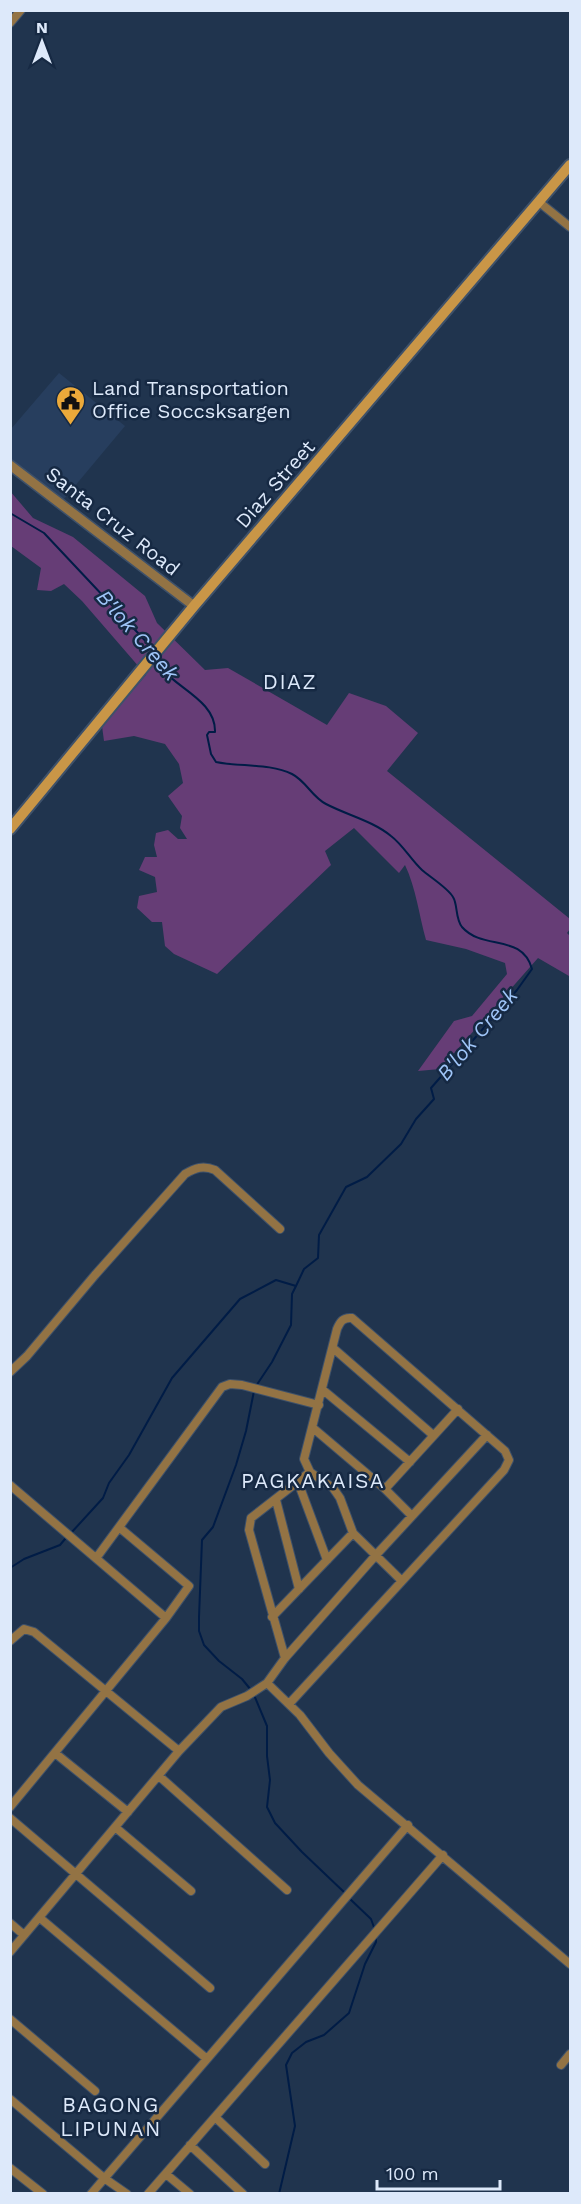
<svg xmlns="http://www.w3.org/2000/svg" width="581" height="2204" font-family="'Work Sans',sans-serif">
<rect width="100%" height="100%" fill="#20344e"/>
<!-- built -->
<path fill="#273e5e" d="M59,373l66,53 -61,73 -54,-40 1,-30z"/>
<!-- green -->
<path fill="#663d76" d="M10,491l23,27 40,19 72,59 12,27 48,47 23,-2 99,57 22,-32 37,13 32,27 -31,38 183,148v10l-3,4 3,3 -1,40 -31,-18 -98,111 -22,2 36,-50 18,-5 35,-42 -2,-11 -39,-14 -40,-9c-7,-25 -10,-52 -21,-75l-6,8 -45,-45 -29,23 6,14 -114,109 -43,-20 -9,-8 -3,-24h-10l-15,-14 2,-12 18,-4 -2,-15 -16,-7 6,-13h12l-3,-12 2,-12 12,-3 10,9h9l-7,-11 2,-12 -14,-20 15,-13 -4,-19 -14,-20 -31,-8 -30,5 -2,-15 44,-51 -64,-74 -18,-17 -13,7 -14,-1 4,-22 -30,-22z"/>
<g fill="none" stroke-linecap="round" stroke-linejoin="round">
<!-- stream -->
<path stroke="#001c46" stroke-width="2" d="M10,513l34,20 109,116
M157,657c2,4 3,10 6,13 16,19 53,32 52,62h-6l-2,3 4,19 5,8c23,5 54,1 76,12 14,7 20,23 34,30 21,11 47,17 65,32 12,9 20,24 31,34 8,7 26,18 31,27 5,8 2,21 9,30 21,24 60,6 70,42l-15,21 -86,98 3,11 -18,20 -15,25 -34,33 -21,10 -27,48 -1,23 -14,11 -8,17 -4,8 -1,31 -19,37 -16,24
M71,1533l32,-35 6,-15 20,-28 43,-77 68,-79 36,-19 20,6
M10,1568l14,-9 36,-14 5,-6
M251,1690l-9,-11 -23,-18 -15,-16 -5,-14v-14l3,-77 11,-13 23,-62 10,-34 8,-40
M254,1695l13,31v30l3,24 -3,27 8,16 27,29 43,41
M349,1898l22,21 4,11
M279,2194l16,-68 -9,-61 6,-12 14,-11 18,-7 25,-22 16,-49 11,-22v-5"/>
<defs>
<path id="minor" d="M10,23l11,-13
M539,202l31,25
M333,1348l100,87
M10,1372l17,-16 68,-81 90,-101c10,-6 18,-9 30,-4l65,59
M323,1390l87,72
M313,1428l72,61 27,27
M298,1482l29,78
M10,1485l156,133
M385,1489l73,-80
M276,1500l23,89
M97,1557l125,-170 8,-3 12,1 77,20
M272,1617l81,-84
M10,1641l14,-12 10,3 145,119
M285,1658l-36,-128 2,-12 59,-46
M267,1683l33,32 29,38 29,32 212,179
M289,1704l215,-234 5,-10 -4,-9 -153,-133c-9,-1 -12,4 -15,11l-33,130 6,13 23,16 7,10 13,35 48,47
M55,1753l73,59
M159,1776l128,114
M10,1807l156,-189 23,-32 -69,-58
M10,1818l200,170
M115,1827l76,64
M40,1918l167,141
M10,1923l14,12
M10,1952l169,-201 42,-44 26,-11 20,-13 18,-25 91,-103 111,-120
M10,2019l85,72
M561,2065l9,-11
M10,2099l94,79 23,16
M215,2117l50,47
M190,2145l53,49
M10,2168l33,26
M166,2174l24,20
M91,2194l317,-369
M148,2194l295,-339"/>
<path id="tertiary" d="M10,465l184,141"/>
<path id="secondary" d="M10,829l184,-223 376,-441"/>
</defs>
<!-- minor casing -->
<use href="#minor" stroke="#3e516a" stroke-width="10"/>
<!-- tertiary casing -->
<use href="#tertiary" stroke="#3e516a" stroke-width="12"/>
<!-- secondary casing -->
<use href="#secondary" stroke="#3e516a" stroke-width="14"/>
<!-- minor -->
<use href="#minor" stroke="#937344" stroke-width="8"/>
<!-- tertiary -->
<use href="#tertiary" stroke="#937344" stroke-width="9"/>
<!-- secondary -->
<use href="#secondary" stroke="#c99647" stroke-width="10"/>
</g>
<!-- icons -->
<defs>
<symbol id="civic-pin" viewBox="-11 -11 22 30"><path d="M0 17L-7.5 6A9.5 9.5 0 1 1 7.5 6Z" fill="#eba93a" stroke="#162943"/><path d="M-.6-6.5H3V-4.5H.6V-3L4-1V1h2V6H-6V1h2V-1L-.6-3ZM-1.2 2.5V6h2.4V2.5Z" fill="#111"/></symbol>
</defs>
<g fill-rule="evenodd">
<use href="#civic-pin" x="54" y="384" width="33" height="45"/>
</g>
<g text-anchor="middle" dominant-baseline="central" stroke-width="5" stroke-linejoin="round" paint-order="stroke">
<!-- poi labels -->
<g font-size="20" fill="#dde9fa" stroke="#162943" text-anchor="start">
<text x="92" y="388">Land Transportation<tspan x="92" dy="23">Office Soccsksargen</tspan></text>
</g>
<!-- street labels -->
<g font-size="20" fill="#dde9fa" stroke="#162943">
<text transform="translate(275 484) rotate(-49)">Diaz Street</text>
<text transform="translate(113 521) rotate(38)">Santa Cruz Road</text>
</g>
<!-- water labels -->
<g font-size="21" font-style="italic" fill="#9fc5f8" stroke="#162943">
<text transform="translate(138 635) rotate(49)">B'lok Creek</text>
<text transform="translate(477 1034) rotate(-50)">B'lok Creek</text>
</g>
<!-- neighbourhood labels -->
<g font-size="21" letter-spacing="1.5" fill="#dde9fa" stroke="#162943">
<text x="290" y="681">DIAZ</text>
<text x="313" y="1480">PAGKAKAISA</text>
<text x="111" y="2104">BAGONG<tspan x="111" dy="24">LIPUNAN</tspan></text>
</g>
</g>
<!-- border -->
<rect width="581" height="2204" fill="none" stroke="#dde9fa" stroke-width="24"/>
<!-- north arrow -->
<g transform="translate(42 42)" stroke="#162943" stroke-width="4.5" paint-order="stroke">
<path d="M0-4.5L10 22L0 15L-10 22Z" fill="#dde9fa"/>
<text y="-9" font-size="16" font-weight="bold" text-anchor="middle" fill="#dde9fa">N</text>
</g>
<!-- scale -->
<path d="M377 2180v9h123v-9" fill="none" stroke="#dde9fa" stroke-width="3"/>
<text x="386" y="2180" font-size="18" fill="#dde9fa" stroke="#162943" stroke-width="4.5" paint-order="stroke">100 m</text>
</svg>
